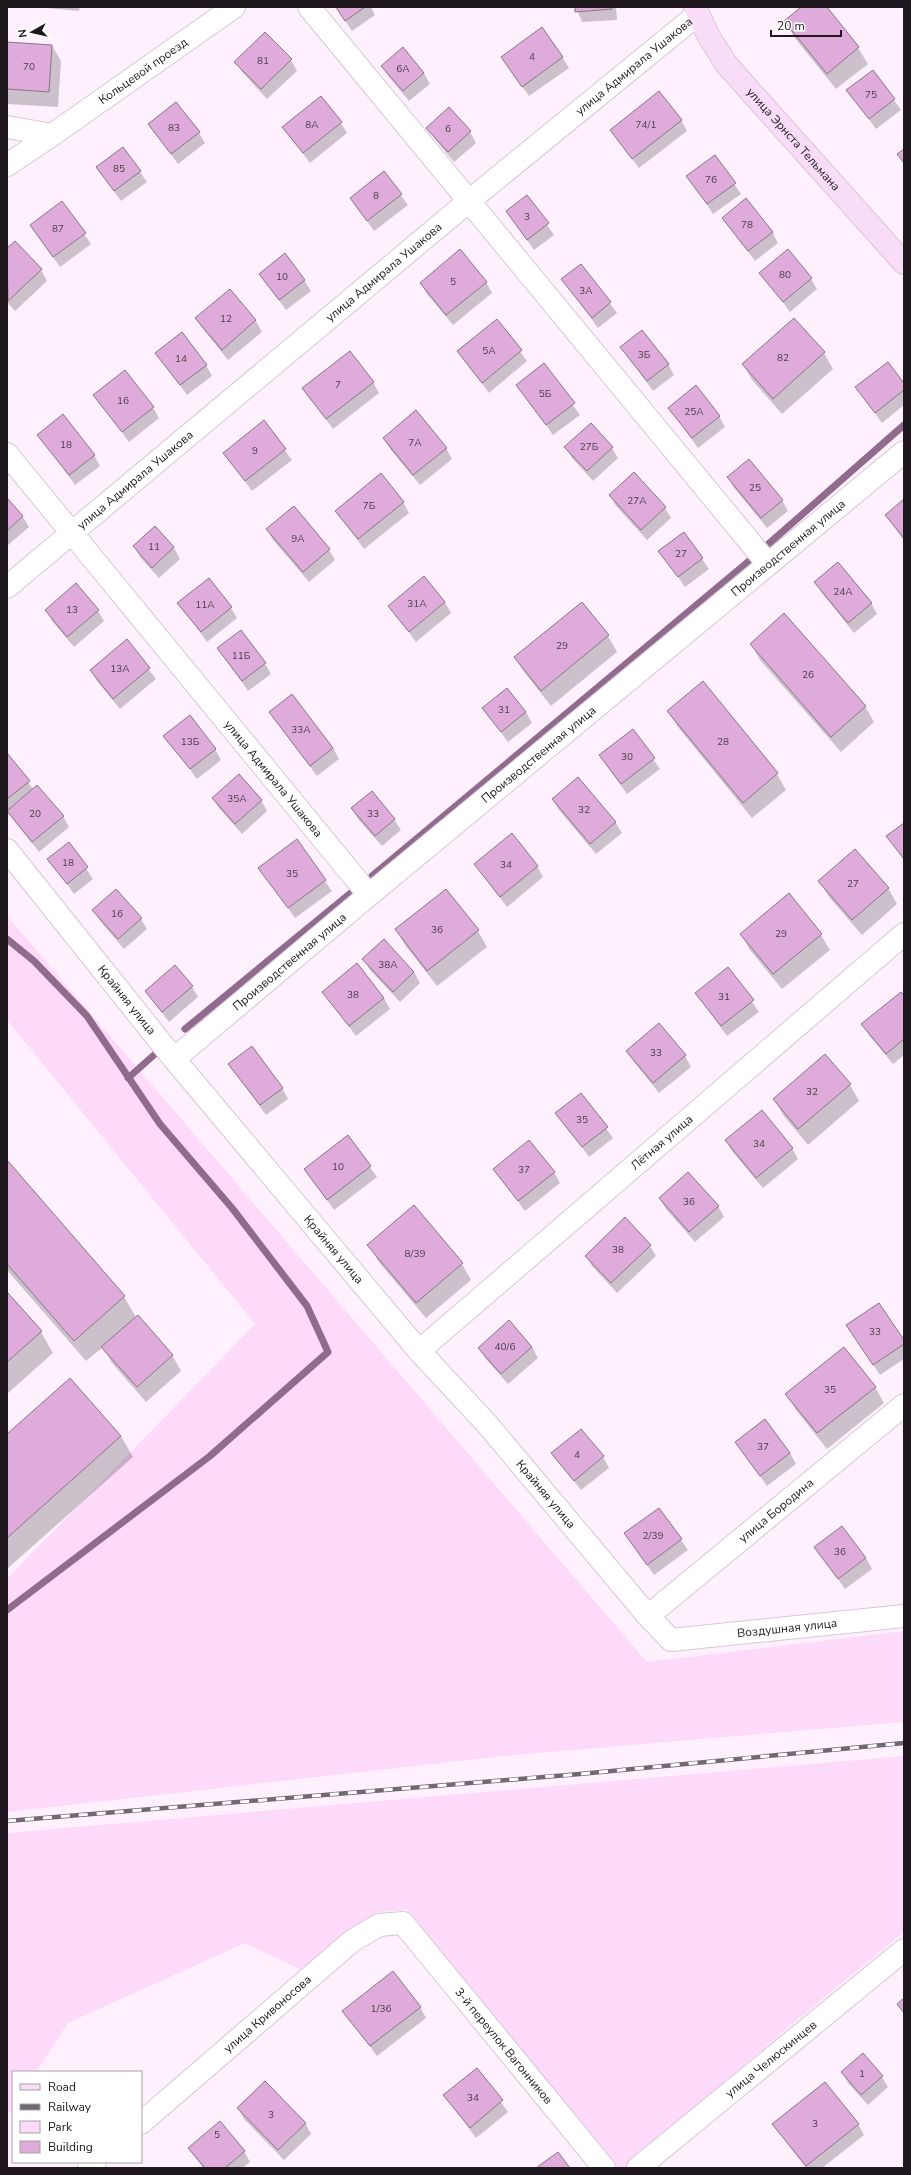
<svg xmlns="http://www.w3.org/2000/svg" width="911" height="2175" font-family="'Nunito Sans',sans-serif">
<rect width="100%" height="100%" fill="#fff0fd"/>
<!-- green -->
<path fill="#fddafa" d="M7,916l640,746 257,-31v91l-401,34 -496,56v-233l248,-255 -248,-304z
M904,1756v176l-119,98 -159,138h-11l-207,-258 -30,2 -28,19 -49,39 -56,-27 -177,80 -32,49h-23v37l-6,6v-282z"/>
<!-- shadow -->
<path fill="#0003" d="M35,7h45l-1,4z
M336,7h35l4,8 -23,16z
M576,7h40l1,13 -35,2z
M803,7h22l33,41 10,16 -32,25 -42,-52 -9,-16z
M265,33l26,27 6,11 -30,28 -25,-27 -6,-10z
M7,43l45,3 9,15 -3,46 -51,-3z
M562,57l7,11 -40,28 -27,-38z
M383,67l41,6 6,11 -21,17 -20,-24z
M873,71l28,39 -25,19 -28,-39z
M681,120l6,11 -48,37 -28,-38z
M341,123l6,10 -37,30 -27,-36z
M149,124l50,9 6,10 -27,21z
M428,128l42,4 6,11 -22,19 -20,-24z
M123,148l24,34 -26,19 -24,-33z
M715,156l26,38 -28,20 -25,-38z
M384,172l24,33 -34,26 -23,-33z
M527,196l27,39 -20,15 -27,-38z
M62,203l29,41 -31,23 -29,-41z
M723,218l49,14 6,11 -23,18z
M15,242l26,28 6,11 -32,30 -8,-9v-53z
M581,265l36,48 -19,15 -35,-49z
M761,273l50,6 6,10 -27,23z
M260,274l44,6 7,11 -25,19z
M486,282l6,11 -39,32 -26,-31 -6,-11z
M230,290l26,31 6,11 -34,28 -25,-31 -7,-11z
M497,321l30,40 -38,32 -31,-41z
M621,347l47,17 6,11 -21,16z
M157,353l49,12 6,11 -25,19z
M824,353l9,16 -51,45 -30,-34 -9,-16z
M544,365l36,50 -27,20 -36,-50z
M373,382l6,11 -46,36 -30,-41z
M904,384v21l-22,18 -25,-35z
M94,395l59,13 6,10 -30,24z
M669,408l50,8 6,11 -27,21z
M264,422l28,38 -40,31 -28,-38z
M39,435l55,20 6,11 -25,19z
M384,438l62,10 6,11 -32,26 -30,-36z
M566,448h46l6,10 -25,23 -21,-23z
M634,474l31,34 6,10 -24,22 -31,-34 -6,-11z
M728,477l54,23 6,11 -21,17 -33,-40z
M7,499l16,18 6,10 -22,19z
M904,501v40l-18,-26z
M403,502l6,11 -45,36 -28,-38z
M293,507l36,43 6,10 -26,22 -36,-42 -6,-11z
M155,527l19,21 6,11 -21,19 -19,-21 -6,-11z
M684,533l25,36 -24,18 -25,-36z
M816,583l55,20 6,11 -23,19 -32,-40z
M445,602l6,11 -35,29 -26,-35z
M179,603l52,5 6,10 -30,24z
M582,603l26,33 9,16 -66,54 -26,-33 -10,-15z
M46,610l52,1 6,10 -30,26 -22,-26z
M127,641l29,38 -36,30 -23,-28 -6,-11z
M751,644l114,62 9,16 -33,30 -81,-92z
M218,648l47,16 6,10 -23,17z
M483,708l43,4 6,11 -24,19z
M668,711l109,63 9,16 -34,28 -74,-91z
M270,713l63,35 6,11 -22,17z
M633,731l27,38 -33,25 -27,-38z
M165,736l50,13 6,11 -24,19z
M7,754l26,35 30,27 6,11 -30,25 -31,-39 -1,2z
M213,798l48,2 6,11 -25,23 -23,-26z
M553,799l62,23 7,11 -26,21 -37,-44z
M352,809l42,10 7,11 -19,16 -24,-27z
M904,824v36l-16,-24z
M296,841l36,50 -37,27 -35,-50z
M69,843l24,36 -19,15 -25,-35z
M475,865l62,1 6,11 -36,30z
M820,881l68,7 9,16 -35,31 -33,-38z
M116,890l25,29 6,10 -23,20 -24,-28 -6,-11z
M446,890l32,41 9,16 -50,39 -32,-41 -9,-16z
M741,934l80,1 9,15 -48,39 -32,-39z
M364,960l50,12 6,11 -20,19 -30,-32z
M728,968l31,44 -32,24 -31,-43z
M192,987l6,10 -29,25 -23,-30z
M323,992l61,6 6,11 -34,27z
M904,997v58l-11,9 -24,-29 -6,-11z
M628,1051l57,5 6,11 -32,26 -25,-31z
M825,1056l25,29 9,16 -51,44 -25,-30 -9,-16z
M229,1064l53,24 6,11 -22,16z
M581,1094l32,44 -24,19 -32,-44z
M347,1136l30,41 -43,33 -29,-41z
M726,1140l66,8 6,11 -35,29 -31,-37z
M7,1161l117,136 12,20 36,38 9,16 -35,31 -34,-39 -9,-16 -17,14 -79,-91z
M494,1169l60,3 6,11 -35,28z
M660,1199l58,7 6,11 -29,25 -29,-33z
M369,1245l93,19 9,16 -45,38 -48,-57z
M650,1246l6,10 -39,37 -25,-27 -6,-10z
M7,1294l34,38 12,21 -46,41z
M509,1321l23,26 6,11 -30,26 -23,-26 -6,-10z
M854,1336l50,5v18l-24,16z
M875,1387l9,16 -57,46 -31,-39 -9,-16z
M7,1435l114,1 12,21 -126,112z
M736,1443l54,10 6,11 -29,22z
M552,1453l51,4 6,11 -28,22z
M659,1509l29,41 -34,25 -29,-41z
M815,1547l51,11 6,11 -27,20z
M420,2007l6,11 -49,38 -34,-45z
M863,2054l19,23 6,10 -20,18 -20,-22 -6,-11z
M477,2069l31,43 -32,26 -31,-43z
M238,2108l67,15 6,11 -27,26 -40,-41z
M773,2124h85l6,11 -42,33h-16z
M189,2148l55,3 6,11 -7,6h-40z"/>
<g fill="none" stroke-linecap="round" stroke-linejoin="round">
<!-- stream -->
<path stroke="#906b8e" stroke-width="7" d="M765,547l139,-122
M372,876l382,-319
M7,939l27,22 53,55 73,108 72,84 75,98 21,46 -118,104 -203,154
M185,1029l167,-137
M128,1078l26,-23"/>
</g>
<!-- building -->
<path fill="#deabdb" stroke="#877786" d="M336,7h29l-20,14z
M575,7h36l1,2 -37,3z
M801,7h26l32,40 -32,27 -43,-53z
M542,27l21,30 -41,30 -21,-30z
M265,32l27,27 -31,30 -27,-27z
M7,42l45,3 -3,47 -42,-3z
M403,47l21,26 -21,18 -22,-25z
M873,70l22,29 -26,20 -23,-29z
M659,91l23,29 -50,39 -22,-29z
M321,96l21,26 -39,31 -21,-26z
M176,102l24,30 -29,22 -23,-30z
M449,107l22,24 -23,21 -22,-24z
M123,147l18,24 -27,20 -18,-24z
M904,149v14l-7,-9z
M715,155l21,28 -29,21 -21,-28z
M384,171l18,23 -35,27 -17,-23z
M527,195l22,28 -22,17 -21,-29z
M746,198l27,34 -25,19 -26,-33z
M62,201l24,32 -33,24 -23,-32z
M15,241l27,28 -34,32 -1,-53z
M460,249l27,33 -41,33 -26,-32z
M788,249l24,29 -29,24 -24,-29z
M285,253l20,27 -26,20 -20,-26z
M581,264l30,38 -19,16 -31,-39z
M230,289l26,31 -34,30 -27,-32z
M794,318l31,34 -52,47 -31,-35z
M497,319l25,31 -40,33 -25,-32z
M642,330l27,34 -22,17 -27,-34z
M182,332l25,33 -27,20 -25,-32z
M350,351l24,31 -48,37 -24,-31z
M888,362l16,21v7l-29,23 -20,-26z
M544,363l31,40 -29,22 -30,-40z
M125,370l29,37 -32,25 -29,-37z
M696,385l24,31 -28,22 -24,-30z
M416,410l31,38 -34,27 -30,-37z
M63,414l32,41 -26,20 -32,-40z
M264,420l22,29 -41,32 -22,-28z
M591,423l22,24 -26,24 -23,-24z
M749,459l34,41 -22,18 -34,-41z
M634,472l32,35 -25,23 -32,-35z
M381,473l23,29 -46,37 -23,-28z
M7,498l16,18 -16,15z
M904,499v39l-19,-23z
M294,506l36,43 -27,23 -37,-43z
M155,526l19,21 -22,21 -19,-22z
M684,532l19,26 -25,19 -20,-26z
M838,562l34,41 -24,20 -34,-41z
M424,576l21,26 -36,30 -21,-26z
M209,578l23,29 -31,25 -24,-29z
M76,583l23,27 -32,27 -22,-27z
M582,602l27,33 -68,56 -27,-34z
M784,613l82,93 -35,31 -81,-93z
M241,630l25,33 -24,18 -25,-33z
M127,639l23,29 -37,31 -23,-29z
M703,681l75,92 -35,30 -76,-92z
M507,688l19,24 -25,20 -19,-24z
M292,694l41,54 -23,18 -41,-54z
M190,715l26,34 -26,20 -27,-33z
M633,729l22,29 -34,26 -22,-29z
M7,753l23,28 -23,18z
M239,774l23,26 -27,24 -23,-26z
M578,777l38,45 -26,22 -38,-45z
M37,785l27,31 -32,26 -25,-31z
M372,791l23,28 -20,17 -24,-28z
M904,823v36l-18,-23z
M512,833l26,33 -38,31 -26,-33z
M297,839l29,41 -38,28 -30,-40z
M69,842l19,25 -21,17 -20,-25z
M855,849l34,39 -37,32 -34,-39z
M116,889l26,29 -24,21 -26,-29z
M446,889l33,41 -52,41 -32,-42z
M789,893l33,41 -49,40 -33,-40z
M384,939l30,33 -21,20 -31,-33z
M357,963l27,35 -35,28 -27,-34z
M175,965l18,21 -31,26 -17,-21z
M728,967l26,33 -33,26 -26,-33z
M901,992l3,4v43l-18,15 -25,-30z
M659,1023l27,32 -33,28 -27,-32z
M252,1046l31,42 -23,17 -32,-41z
M825,1054l26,30 -53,45 -25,-30z
M581,1093l27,34 -26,20 -27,-34z
M762,1110l31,38 -37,30 -31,-38z
M348,1135l23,31 -44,34 -23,-31z
M529,1140l26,32 -37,29 -25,-32z
M7,1160l118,136 -51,45 -67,-77z
M688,1172l31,34 -30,26 -30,-34z
M414,1205l49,58 -47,40 -49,-58z
M625,1217l26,28 -40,38 -26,-27z
M7,1292l35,39 -35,31z
M879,1303l25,37v4l-31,21 -27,-40z
M138,1315l35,40 -36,32 -36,-40z
M509,1320l23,27 -31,27 -23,-26z
M844,1347l32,40 -59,46 -32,-39z
M70,1378l51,58 -114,102v-104z
M765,1419l25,34 -30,23 -25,-34z
M581,1429l23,27 -30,25 -23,-28z
M659,1508l23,31 -35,26 -23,-32z
M842,1526l24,32 -28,21 -24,-32z
M393,1971l28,36 -51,39 -28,-35z
M904,1998v15l-7,-9z
M863,2053l20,23 -22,19 -20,-23z
M477,2068l26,32 -33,28 -27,-33z
M265,2081l41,42 -28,27 -41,-42z
M825,2082l34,42 -53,42 -34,-42z
M220,2121l25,30 -20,17h-20l-17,-20z
M558,2152l12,16h-34z"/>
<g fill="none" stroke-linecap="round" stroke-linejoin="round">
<defs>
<g id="minor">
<path d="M309,7l459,557"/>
<path id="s1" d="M7,127l45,8 182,-128"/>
<path d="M7,165l45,-30"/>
<path id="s2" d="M7,454l362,441"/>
<path id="s3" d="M7,587l462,-386 229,-187"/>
<path id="s4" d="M7,850l167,209 245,292 68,73 161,192 23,24 233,-24"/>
<path id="s5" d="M174,1059l195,-164 535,-443"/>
<path id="s6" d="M419,1351l485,-417"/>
<path id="s7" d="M648,1616l256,-211"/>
<path id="s8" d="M141,2123l211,-182 27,-16 24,-2 201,245"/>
<path d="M89,2168l6,-6"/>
<path id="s9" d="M638,2168l266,-218"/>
</g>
<g id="secondary">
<path id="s10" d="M695,7l14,30 18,28 177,198"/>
</g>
</defs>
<!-- minor casing -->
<use href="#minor" stroke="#d8c7d7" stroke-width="24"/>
<!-- secondary casing -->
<use href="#secondary" stroke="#d8c7d7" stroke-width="24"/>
<!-- minor -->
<use href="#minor" stroke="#fff" stroke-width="22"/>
<!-- secondary -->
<use href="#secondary" stroke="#f9dcf8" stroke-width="22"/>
<defs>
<path id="rail" d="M7,1821l573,-47 324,-31"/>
</defs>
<!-- rail casing -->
<use href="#rail" stroke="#726871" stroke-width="4.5"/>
<!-- rail -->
<use href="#rail" stroke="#fff" stroke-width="3" stroke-dasharray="9" stroke-linecap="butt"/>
</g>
<g text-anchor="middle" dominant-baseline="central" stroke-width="3.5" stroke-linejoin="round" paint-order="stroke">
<!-- number labels -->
<g font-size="10" fill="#4e3c4c">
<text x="532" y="57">4</text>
<text x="263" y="61">81</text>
<text x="29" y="67">70</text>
<text x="403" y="69">6А</text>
<text x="871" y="95">75</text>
<text x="312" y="125">8А</text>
<text x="646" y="125">74/1</text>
<text x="174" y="128">83</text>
<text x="448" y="129">6</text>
<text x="119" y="169">85</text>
<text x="711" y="180">76</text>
<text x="376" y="196">8</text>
<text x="527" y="217">3</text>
<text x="747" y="225">78</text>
<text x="58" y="229">87</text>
<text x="785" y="275">80</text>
<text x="282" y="277">10</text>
<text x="453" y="282">5</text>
<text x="586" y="291">3А</text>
<text x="226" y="319">12</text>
<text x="489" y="351">5А</text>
<text x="644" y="355">3Б</text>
<text x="783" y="358">82</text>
<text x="181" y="359">14</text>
<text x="338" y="385">7</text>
<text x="545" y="394">5Б</text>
<text x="123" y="401">16</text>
<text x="694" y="412">25А</text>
<text x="415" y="443">7А</text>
<text x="66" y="445">18</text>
<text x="589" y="447">27Б</text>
<text x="255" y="451">9</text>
<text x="755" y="488">25</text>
<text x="637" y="501">27А</text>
<text x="369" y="506">7Б</text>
<text x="298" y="539">9А</text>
<text x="154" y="547">11</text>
<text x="681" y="554">27</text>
<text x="843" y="592">24А</text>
<text x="417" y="604">31А</text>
<text x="205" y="605">11А</text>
<text x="72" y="610">13</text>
<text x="562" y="646">29</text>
<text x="241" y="656">11Б</text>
<text x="120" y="669">13А</text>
<text x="808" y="675">26</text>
<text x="504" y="710">31</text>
<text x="301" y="730">33А</text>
<text x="190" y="742">13Б</text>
<text x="723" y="742">28</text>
<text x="627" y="757">30</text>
<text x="237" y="799">35А</text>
<text x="584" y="810">32</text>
<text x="35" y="814">20</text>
<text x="373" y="814">33</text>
<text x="68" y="863">18</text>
<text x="506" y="865">34</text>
<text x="292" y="874">35</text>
<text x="853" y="884">27</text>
<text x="117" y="914">16</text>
<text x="437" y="930">36</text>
<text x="781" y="934">29</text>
<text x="388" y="965">38А</text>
<text x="353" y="995">38</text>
<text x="724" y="997">31</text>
<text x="656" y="1053">33</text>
<text x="812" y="1092">32</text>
<text x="582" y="1120">35</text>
<text x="759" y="1144">34</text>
<text x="338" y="1167">10</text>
<text x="524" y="1170">37</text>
<text x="689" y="1202">36</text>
<text x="618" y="1250">38</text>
<text x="415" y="1254">8/39</text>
<text x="875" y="1332">33</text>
<text x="505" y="1347">40/6</text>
<text x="830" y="1390">35</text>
<text x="763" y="1447">37</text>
<text x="577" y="1455">4</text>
<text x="653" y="1536">2/39</text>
<text x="840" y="1552">36</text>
<text x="381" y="2009">1/36</text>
<text x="862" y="2074">1</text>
<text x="473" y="2098">34</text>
<text x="271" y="2115">3</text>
<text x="815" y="2124">3</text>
<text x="217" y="2135">5</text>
</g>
<!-- street labels -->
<g font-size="12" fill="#1e171d" stroke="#fff">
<text stroke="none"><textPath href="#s3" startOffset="815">улица Адмирала Ушакова</textPath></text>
<text stroke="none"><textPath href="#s1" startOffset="157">Кольцевой проезд</textPath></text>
<text stroke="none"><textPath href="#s10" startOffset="166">улица Эрнста Тельмана</textPath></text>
<text stroke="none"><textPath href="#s3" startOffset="491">улица Адмирала Ушакова</textPath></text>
<text stroke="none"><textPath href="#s3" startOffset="167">улица Адмирала Ушакова</textPath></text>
<text stroke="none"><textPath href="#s5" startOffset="799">Производственная улица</textPath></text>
<text stroke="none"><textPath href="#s5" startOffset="475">Производственная улица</textPath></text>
<text stroke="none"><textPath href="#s2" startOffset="420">улица Адмирала Ушакова</textPath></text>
<text stroke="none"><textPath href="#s5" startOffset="151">Производственная улица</textPath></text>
<text stroke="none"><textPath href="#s4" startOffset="192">Крайняя улица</textPath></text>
<text stroke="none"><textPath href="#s6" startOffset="320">Лётная улица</textPath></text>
<text stroke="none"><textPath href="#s4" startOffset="516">Крайняя улица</textPath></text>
<text stroke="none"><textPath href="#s4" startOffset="840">Крайняя улица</textPath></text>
<text stroke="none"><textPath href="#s7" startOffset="166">улица Бородина</textPath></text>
<text stroke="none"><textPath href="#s4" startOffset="1149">Воздушная улица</textPath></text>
<text stroke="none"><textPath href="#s8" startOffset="167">улица Кривоносова</textPath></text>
<text stroke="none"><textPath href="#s8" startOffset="493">3-й переулок Вагонников</textPath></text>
<text stroke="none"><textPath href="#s9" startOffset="172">улица Челюскинцев</textPath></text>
</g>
</g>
<!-- border -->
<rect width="911" height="2175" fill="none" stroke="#1e171d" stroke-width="16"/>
<!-- legend -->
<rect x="12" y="2071" width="130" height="92" fill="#ffffff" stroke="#a5a2a5"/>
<rect x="20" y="2084" width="20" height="6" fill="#f9dcf8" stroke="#a5a2a5"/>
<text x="48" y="2091" font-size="12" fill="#1e171d">Road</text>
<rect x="20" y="2104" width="20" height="6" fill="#726871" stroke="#a5a2a5"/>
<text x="48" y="2111" font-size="12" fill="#1e171d">Railway</text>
<rect x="20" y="2121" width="20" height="12" fill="#fddafa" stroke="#a5a2a5"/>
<text x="48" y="2131" font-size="12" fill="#1e171d">Park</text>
<rect x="20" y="2141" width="20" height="12" fill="#deabdb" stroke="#a5a2a5"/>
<text x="48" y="2151" font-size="12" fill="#1e171d">Building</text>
<!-- north arrow -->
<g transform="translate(32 32) rotate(262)" stroke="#ffffff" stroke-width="3" paint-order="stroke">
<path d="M0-3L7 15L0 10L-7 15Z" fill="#1e171d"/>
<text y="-6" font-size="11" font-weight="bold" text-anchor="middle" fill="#1e171d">N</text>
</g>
<!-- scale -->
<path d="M771 30v6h70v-6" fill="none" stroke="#1e171d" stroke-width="2"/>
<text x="777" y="30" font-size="12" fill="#1e171d" stroke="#ffffff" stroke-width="3" paint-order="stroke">20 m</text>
</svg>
